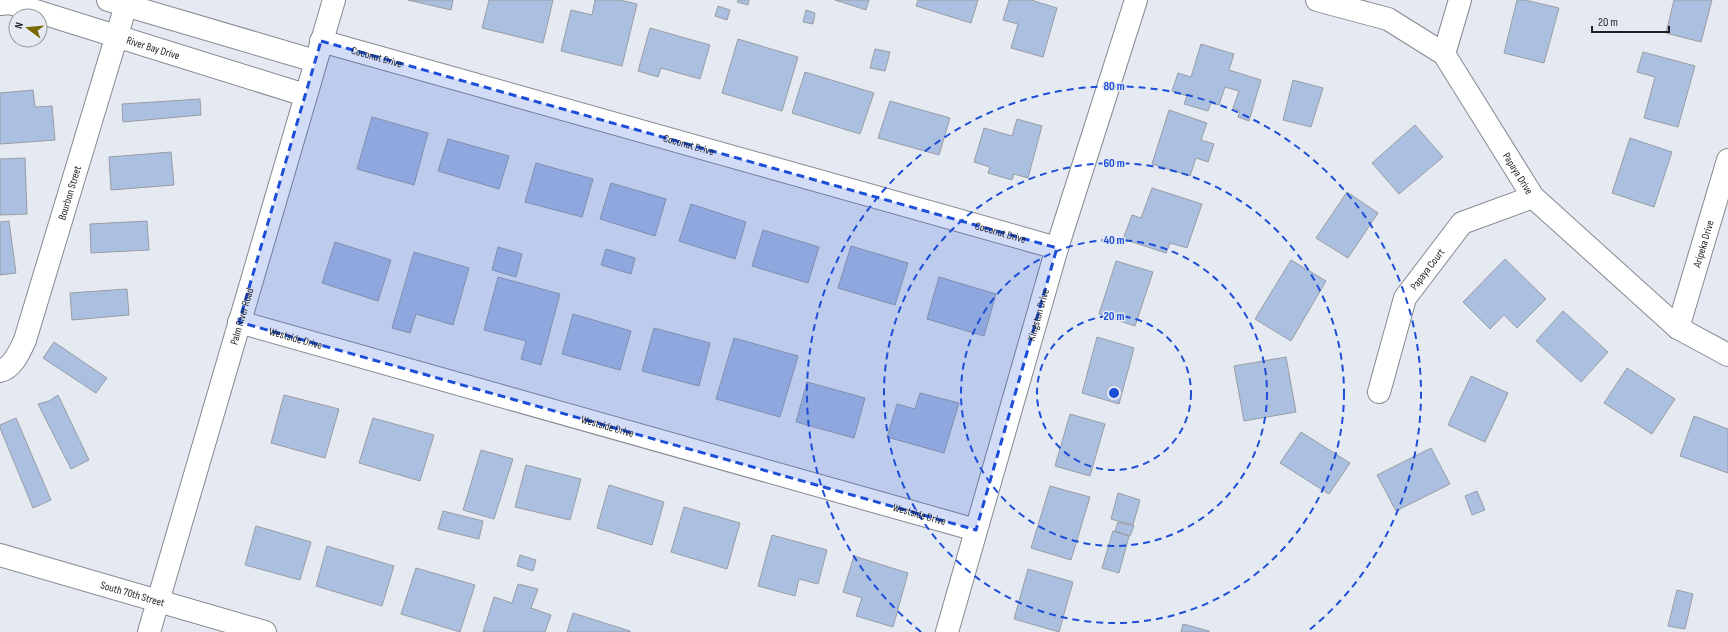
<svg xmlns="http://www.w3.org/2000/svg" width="1728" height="632" font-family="'Sofia Sans Condensed',sans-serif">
<rect width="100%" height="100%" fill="#e5eaf2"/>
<!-- building -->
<path fill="#abbfe1" stroke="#999da4" d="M408,0h45l-2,10z
M489,0h64l-10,43 -61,-15z
M595,0h25l17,4 -15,62 -61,-15 10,-41 21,5z
M738,0h11l-1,5 -11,-3z
M835,0h34l-3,10z
M918,0h60l-7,23 -55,-17z
M1009,0h22l26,8 -14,49 -32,-9 7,-24 -15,-4z
M1517,0h8l34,8 -15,55 -40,-10z
M1674,0h38l-11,42 -35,-9z
M718,6l12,4 -3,10 -12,-4z
M806,10l9,3 -2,11 -10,-2z
M650,28l60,17 -10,34 -39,-11 -3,9 -20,-6z
M738,39l60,18 -16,54 -60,-18z
M1201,44l33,10 -5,16 32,10 -12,41 -11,-4 2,-6 -7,-3 6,-17 -14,-4 -6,18 -8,-2 -3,8 -24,-7 3,-8 -15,-5 6,-18 13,4z
M875,49l15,3 -5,19 -15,-3z
M1643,52l52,14 -17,61 -34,-9 11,-41 -18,-5z
M805,72l69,21 -14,41 -68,-21z
M1293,80l30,8 -12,39 -28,-7z
M33,90l2,17 17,-1 3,34 -55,4v-51z
M200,99l1,16 -78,7 -1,-18z
M890,101l60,17 -11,37 -61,-17z
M1169,110l38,13 -6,17 13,4 -6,18 -12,-4 -6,18 -38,-12z
M372,117l56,16 -14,52 -57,-16z
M1017,119l25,7 -14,52 -14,-4 -2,6 -24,-7 2,-6 -16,-5 10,-34 28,8z
M1415,125l28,32 -44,37 -27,-31z
M1630,138l42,14 -18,55 -42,-14z
M448,139l61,17 -10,33 -61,-18z
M171,152l3,33 -63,5 -2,-33z
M25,158l2,56 -27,1v-56z
M536,163l57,16 -11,38 -57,-15z
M611,183l55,16 -11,37 -55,-17z
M1152,188l50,16 -15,44 -17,-5 -4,10 -43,-14 9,-24 9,3z
M1347,192l31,21 -30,45 -32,-20z
M691,204l55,18 -11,37 -56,-18z
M9,221l7,52 -16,2v-53z
M147,221l2,29 -58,3 -1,-29z
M763,230l56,17 -11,36 -56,-17z
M335,242l56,18 -13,41 -56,-18z
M851,246l57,17 -13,42 -57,-17z
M498,247l24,7 -6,23 -24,-7z
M606,249l29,9 -4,16 -30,-9z
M414,252l55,16 -16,57 -37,-11 -6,19 -18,-5z
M1505,259l41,40 -29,29 -13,-13 -14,14 -27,-27z
M1291,260l35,21 -35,60 -36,-22z
M1116,261l37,11 -18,54 -36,-12z
M498,277l62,17 -19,71 -20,-6 5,-18 -42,-11z
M939,277l57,17 -12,42 -57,-17z
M127,289l2,26 -57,5 -2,-27z
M1563,311l45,41 -27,30 -45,-41z
M573,314l58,17 -11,39 -58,-16z
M654,328l56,15 -11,43 -57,-15z
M1097,337l37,11 -15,56 -37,-11z
M734,338l64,18 -18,61 -64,-18z
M54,342l53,36 -11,15 -53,-35z
M1286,357l10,55 -52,9 -10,-55z
M1627,368l48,31 -23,35 -48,-31z
M1471,376l37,17 -23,49 -37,-17z
M807,382l58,16 -11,40 -58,-16z
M920,393l39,10 -15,50 -57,-16 10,-33 18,5z
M58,395l31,65 -18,9 -33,-65 11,-3z
M284,395l55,14 -14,49 -54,-15z
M1070,414l35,10 -15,52 -35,-10z
M1694,416l34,13v44l-48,-17z
M16,418l35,82 -18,8 -33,-80v-3z
M373,418l61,17 -14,46 -61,-18z
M1301,432l49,31 -21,31 -49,-31z
M1431,448l19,36 -54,27 -19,-36z
M481,450l32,9 -19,60 -31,-9z
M526,465l55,14 -11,41 -55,-13z
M609,485l55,17 -12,43 -55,-17z
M1050,486l40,11 -19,63 -40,-12z
M1477,491l8,19 -13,5 -7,-19z
M1118,493l22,7 -7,25 -22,-6z
M684,507l56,16 -13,46 -56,-17z
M443,511l40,10 -4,18 -41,-10z
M1118,522l16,4 -4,10 -15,-5z
M256,526l55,16 -11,38 -55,-15z
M1113,531l16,5 -10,37 -17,-5z
M772,535l55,15 -9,34 -19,-5 -4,17 -37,-10z
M327,546l67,20 -12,40 -66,-20z
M520,555l16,5 -3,11 -16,-5z
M854,556l54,17 -15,54 -37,-11 6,-18 -19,-6z
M416,568l59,17 -15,47 -59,-18z
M1028,569l45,13 -14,50 -45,-13z
M518,584l20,5 -7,19 20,7 -6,17h-62l11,-35 18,6z
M1677,590l16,4 -8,35 -17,-3z
M573,613l57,18v1h-63z
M1183,624l26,7v1h-28z"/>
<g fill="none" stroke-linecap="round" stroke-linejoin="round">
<defs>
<g id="street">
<path d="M108,0l207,61"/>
<path id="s1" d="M1317,0l71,19 56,35 89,143 145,131 50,27"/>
<path id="s2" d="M0,4l10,-1 295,92"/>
<path id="s3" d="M321,41l736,207"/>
<path d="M1444,54l16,-54"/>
<path id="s4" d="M239,322l737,208"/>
<path id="s5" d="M1678,328l50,-168"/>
<path id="s6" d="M0,371c13,-3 20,-20 25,-31l101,-335"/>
<path id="s7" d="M1379,392l26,-94 57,-75 71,-26"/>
<path id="s8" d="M0,555l265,77"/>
<path id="s9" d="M947,632l110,-384 79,-248"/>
</g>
<g id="secondary">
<path id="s10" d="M149,632l185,-632"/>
</g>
</defs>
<!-- street casing -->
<use href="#street" stroke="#858990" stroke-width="24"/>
<!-- secondary casing -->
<use href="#secondary" stroke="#858990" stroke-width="24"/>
<!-- street -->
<use href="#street" stroke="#fff" stroke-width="22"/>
<!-- secondary -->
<use href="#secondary" stroke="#fff" stroke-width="22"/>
</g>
<!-- marked area -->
<path fill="#1d4ed8" fill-opacity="0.2" stroke="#1d4ed8" stroke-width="3" stroke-dasharray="8 5" stroke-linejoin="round" d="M321,41l736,207 -81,282 -737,-208z"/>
<!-- distance rings -->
<g fill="none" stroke="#1d4ed8" stroke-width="2" stroke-dasharray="7 5">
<circle cx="1114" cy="393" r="77"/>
<circle cx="1114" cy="393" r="153"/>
<circle cx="1114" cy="393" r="230"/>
<path d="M921 632A307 307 0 1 1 1307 632"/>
</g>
<g text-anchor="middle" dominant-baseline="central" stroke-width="3" stroke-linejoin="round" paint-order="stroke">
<!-- street labels -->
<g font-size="11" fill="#1d1f22" stroke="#e5eaf2">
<text stroke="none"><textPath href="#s2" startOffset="160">River Bay Drive</textPath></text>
<text stroke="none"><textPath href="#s3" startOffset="58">Coconut Drive</textPath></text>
<text stroke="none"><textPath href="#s3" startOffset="382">Coconut Drive</textPath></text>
<text stroke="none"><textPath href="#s1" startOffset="280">Papaya Drive</textPath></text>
<text stroke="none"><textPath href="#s6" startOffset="195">Bourbon Street</textPath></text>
<text stroke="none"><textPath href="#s3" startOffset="706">Coconut Drive</textPath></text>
<text stroke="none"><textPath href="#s5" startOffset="88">Aripeka Drive</textPath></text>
<text stroke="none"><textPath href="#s7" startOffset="134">Papaya Court</textPath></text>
<text stroke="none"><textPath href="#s9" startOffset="330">Kingston Drive</textPath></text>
<text stroke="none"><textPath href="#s10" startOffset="329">Palm River Road</textPath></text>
<text stroke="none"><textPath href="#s4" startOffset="59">Westside Drive</textPath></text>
<text stroke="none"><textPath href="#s4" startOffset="383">Westside Drive</textPath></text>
<text stroke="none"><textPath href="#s4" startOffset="707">Westside Drive</textPath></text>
<text stroke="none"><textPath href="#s8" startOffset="138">South 70th Street</textPath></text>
</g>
</g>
<circle cx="1114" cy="393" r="6" fill="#1d4ed8" stroke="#e5eaf2" stroke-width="2"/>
<g font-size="12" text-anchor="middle" font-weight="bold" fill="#1d4ed8" stroke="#e5eaf2" stroke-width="3" stroke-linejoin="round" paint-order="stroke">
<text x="1114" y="90">80 m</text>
<text x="1114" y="167">60 m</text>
<text x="1114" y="244">40 m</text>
<text x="1114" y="320">20 m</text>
</g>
<!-- north arrow -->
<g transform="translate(28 28) rotate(286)"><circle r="19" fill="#e5eaf2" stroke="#95999f"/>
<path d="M0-3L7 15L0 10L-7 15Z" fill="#776800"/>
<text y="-6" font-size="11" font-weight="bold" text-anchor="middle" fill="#1d1f22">N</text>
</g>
<!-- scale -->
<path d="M1592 26v6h77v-6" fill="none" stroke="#1d1f22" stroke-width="2"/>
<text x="1598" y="26" font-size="12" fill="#1d1f22" stroke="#e5eaf2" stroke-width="3" paint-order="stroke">20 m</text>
</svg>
